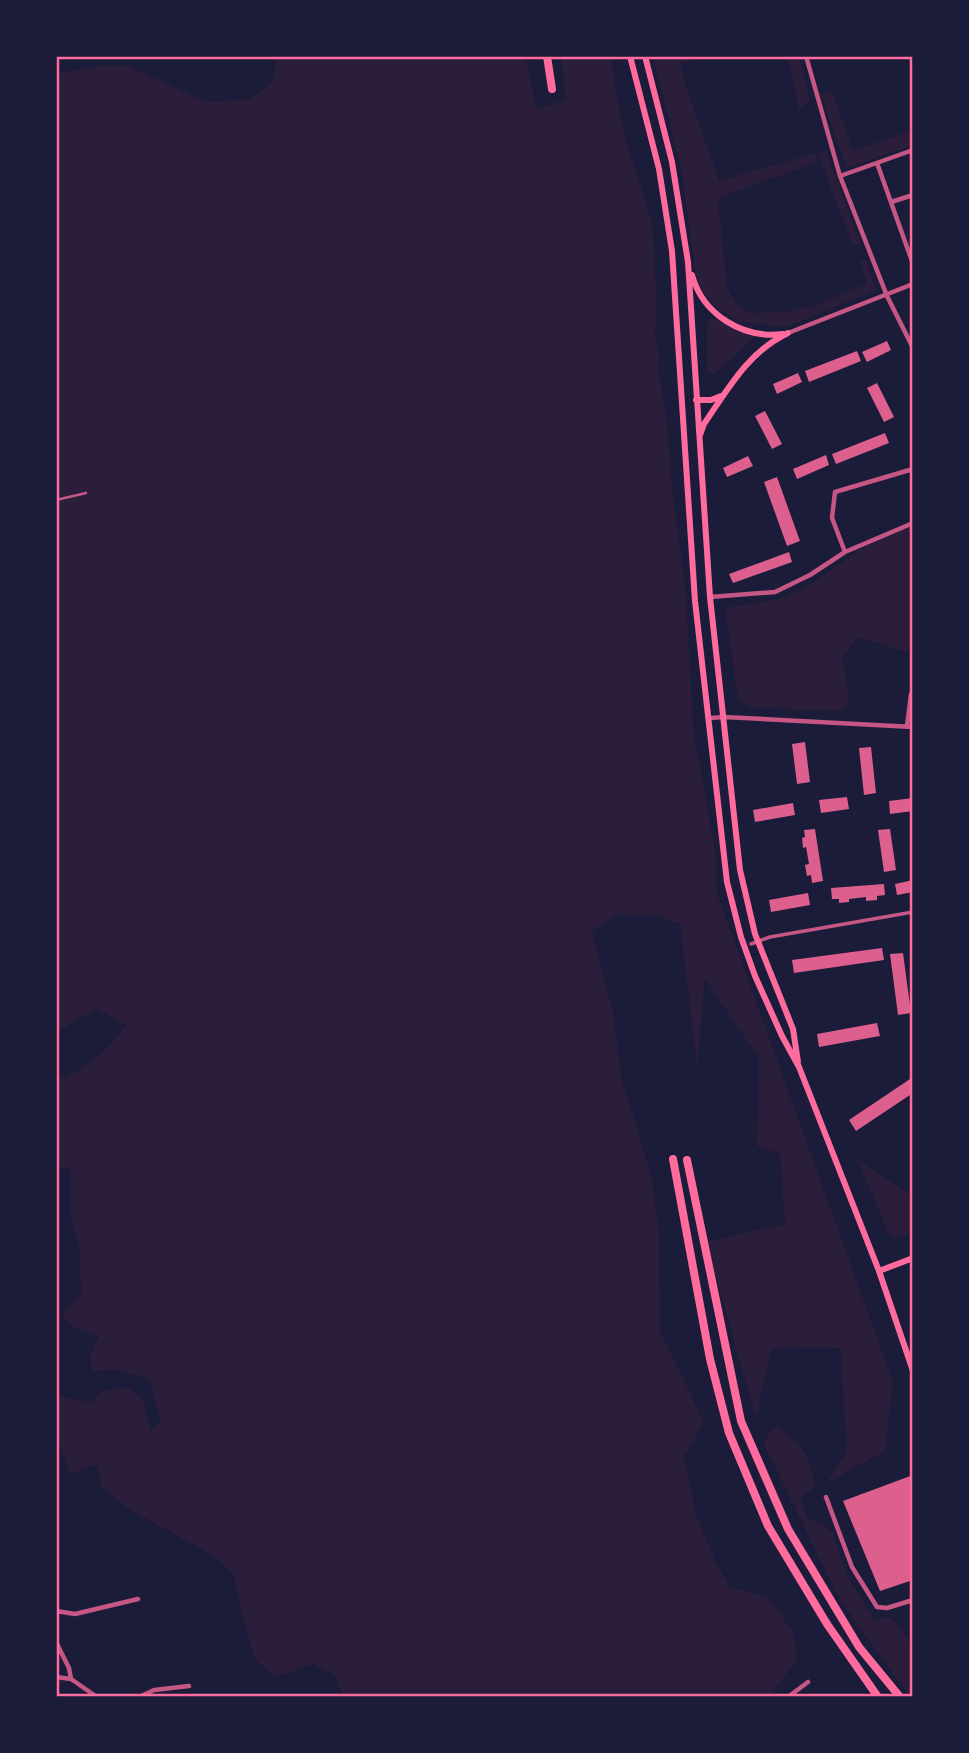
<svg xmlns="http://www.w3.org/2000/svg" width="969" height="1753" font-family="Helvetica,sans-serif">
<rect width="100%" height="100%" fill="#1b1b3a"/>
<!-- green -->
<path fill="#2a1e3b" d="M276,56h247l4,8 10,46 29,-11 -5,-43h49l14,77 28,89 5,82 -2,27 4,24 -1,16 8,41 7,85 13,97 7,132 23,132 1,35 176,489 -8,69 -58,32 20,-33 -7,-102 -69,1 -15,69 -50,-176 79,-18 -5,-70 -23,-8 2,-88 -54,-79 -8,88 -17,-143 -24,-9h-40l-24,16 22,85 7,60 31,103 7,54 1,97 44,93 -20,33 13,62 19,44 13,24 40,12 25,36 3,25 -28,38h-429l2,-4 -7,-18 -22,-11 -37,13 -21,-17 -15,-53 -6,-32 -18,-18 -87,-48 -28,-23 -4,-22 -26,10 -15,-36v-37l6,-4 29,5 11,-11 27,-4 15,14 6,30 11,-9 -11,-42 -38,-11 -20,3 -2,-17 9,-19 -26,-9 -11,-12 19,-21 -2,-48 -8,-29v-47l-15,-4v-86c29,-9 53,-31 70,-55l-29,-16 -41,23v-958l42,-8 28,-1 81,37 43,-3 24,-18z
M653,56h53l-26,7 6,24 33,94 97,-28 1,9 -99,36 9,90 10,17 14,8 42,-2 9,-4 7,1 58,-24 -7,-25 6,1 10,30 -89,37 -48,-5 -23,-15 -16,-19 -5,-20 -13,-96z
M788,56h11l11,46 -11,8z
M832,91l21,60 60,-21v15l-66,23 -27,-74z
M826,151l35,93 -8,2 -35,-92z
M710,319h8l32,8 5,9 -40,38 -5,-1 -3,-4v-43z
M913,522v125l-7,5 -48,-15 -16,20 7,39 -4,13 -7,2 -85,-3 -9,-4 -6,-9 -13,-83 5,-5 49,-8 32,-15 48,-34z
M858,1160l55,36v36l-16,6 -8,-3z
M778,1427c25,18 32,29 37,59l-14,12 5,20 20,8 7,8 14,42 28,44 16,-3 22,27v53h-3l-70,-97 -76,-155 5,-12z"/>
<!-- building -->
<path fill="#dd5f8e" d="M887,341l4,9 -24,12 -5,-10z
M857,351l4,10 -52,21 -4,-11z
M798,373l4,9 -25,12 -4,-10z
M877,383l17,34 -10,5 -17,-34z
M765,411l17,33 -10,5 -17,-33z
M885,433l4,10 -53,21 -4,-10z
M826,455l3,10 -32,14 -4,-10z
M748,456l5,10 -26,11 -4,-9z
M777,477l23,64 -13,5 -23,-64z
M789,552l3,10 -59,21 -4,-9z
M805,742l5,40 -13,2 -5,-40z
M871,747l5,46 -12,2 -5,-47z
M847,797l2,12 -28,4 -2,-13z
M913,798v13l-23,3 -1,-13z
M793,803l2,12 -40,7 -2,-12z
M815,829l8,52 -11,2 -1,-8 -4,1 -2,-11 4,-1 -3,-17 -3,1 -1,-10 3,-1 -1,-7z
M890,829l6,41 -12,2 -6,-42z
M913,880v12l-16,3 -2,-11z
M884,884l1,11 -8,1v4l-11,1v-4l-17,2v3l-10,1v-4h-7l-1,-11z
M808,893l2,12 -39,7 -2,-12z
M882,948l2,12 -90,13 -2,-13z
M903,953l8,60 -13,2 -8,-61z
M877,1023l3,13 -61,11 -2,-13z
M913,1077v16l-57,38 -7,-11z
M913,1475v105l-33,11 -37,-90z"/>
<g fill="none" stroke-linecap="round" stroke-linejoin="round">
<!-- service -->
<path stroke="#c65784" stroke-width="2.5" d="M56,500l30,-7"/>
<!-- pedestrian -->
<path stroke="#c65784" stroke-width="3.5" d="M751,944l19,-7 143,-25"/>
<!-- minor -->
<path stroke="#c65784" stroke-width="4.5" d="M806,56l34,120 47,120 26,52
M877,163l36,101
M840,176l73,-26
M891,202l22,-7
M788,333l125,-49
M845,552l-13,-34 3,-26 78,-23
M710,597l65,-5 35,-17 35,-23 68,-29
M710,718l14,-1 189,10
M907,726l4,-32 2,-1
M826,1497l26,70 25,40 10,1 26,-8
M56,1611l19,3 63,-15
M56,1642l13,26 2,11
M56,1677l15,2 26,18
M113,1697h15
M139,1697l15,-7 35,-4
M788,1697l20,-15"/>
<!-- secondary -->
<path stroke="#ff6b9d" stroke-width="6" d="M630,56l29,113 13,82 23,350 32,281 14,55 14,39 27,60 17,31 80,204 34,100
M645,56l27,106 16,100 22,335 30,273 15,64 38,95 5,33
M692,275c11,40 51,64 91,59
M696,400h15l10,-4
M700,435l4,-11c24,-35 44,-72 84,-91
M879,1271l34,-13"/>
<!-- trunk -->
<path stroke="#ff6b9d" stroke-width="8" d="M547,56l5,33
M673,1159l37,200 19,74 39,93 59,98 51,73
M687,1160l54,261 47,108 71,118 41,50"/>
</g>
<!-- border -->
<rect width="969" height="1753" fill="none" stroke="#1b1b3a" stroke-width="116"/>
<rect x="58" y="58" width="853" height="1637" fill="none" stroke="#ff6b9d" stroke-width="2.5"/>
</svg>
